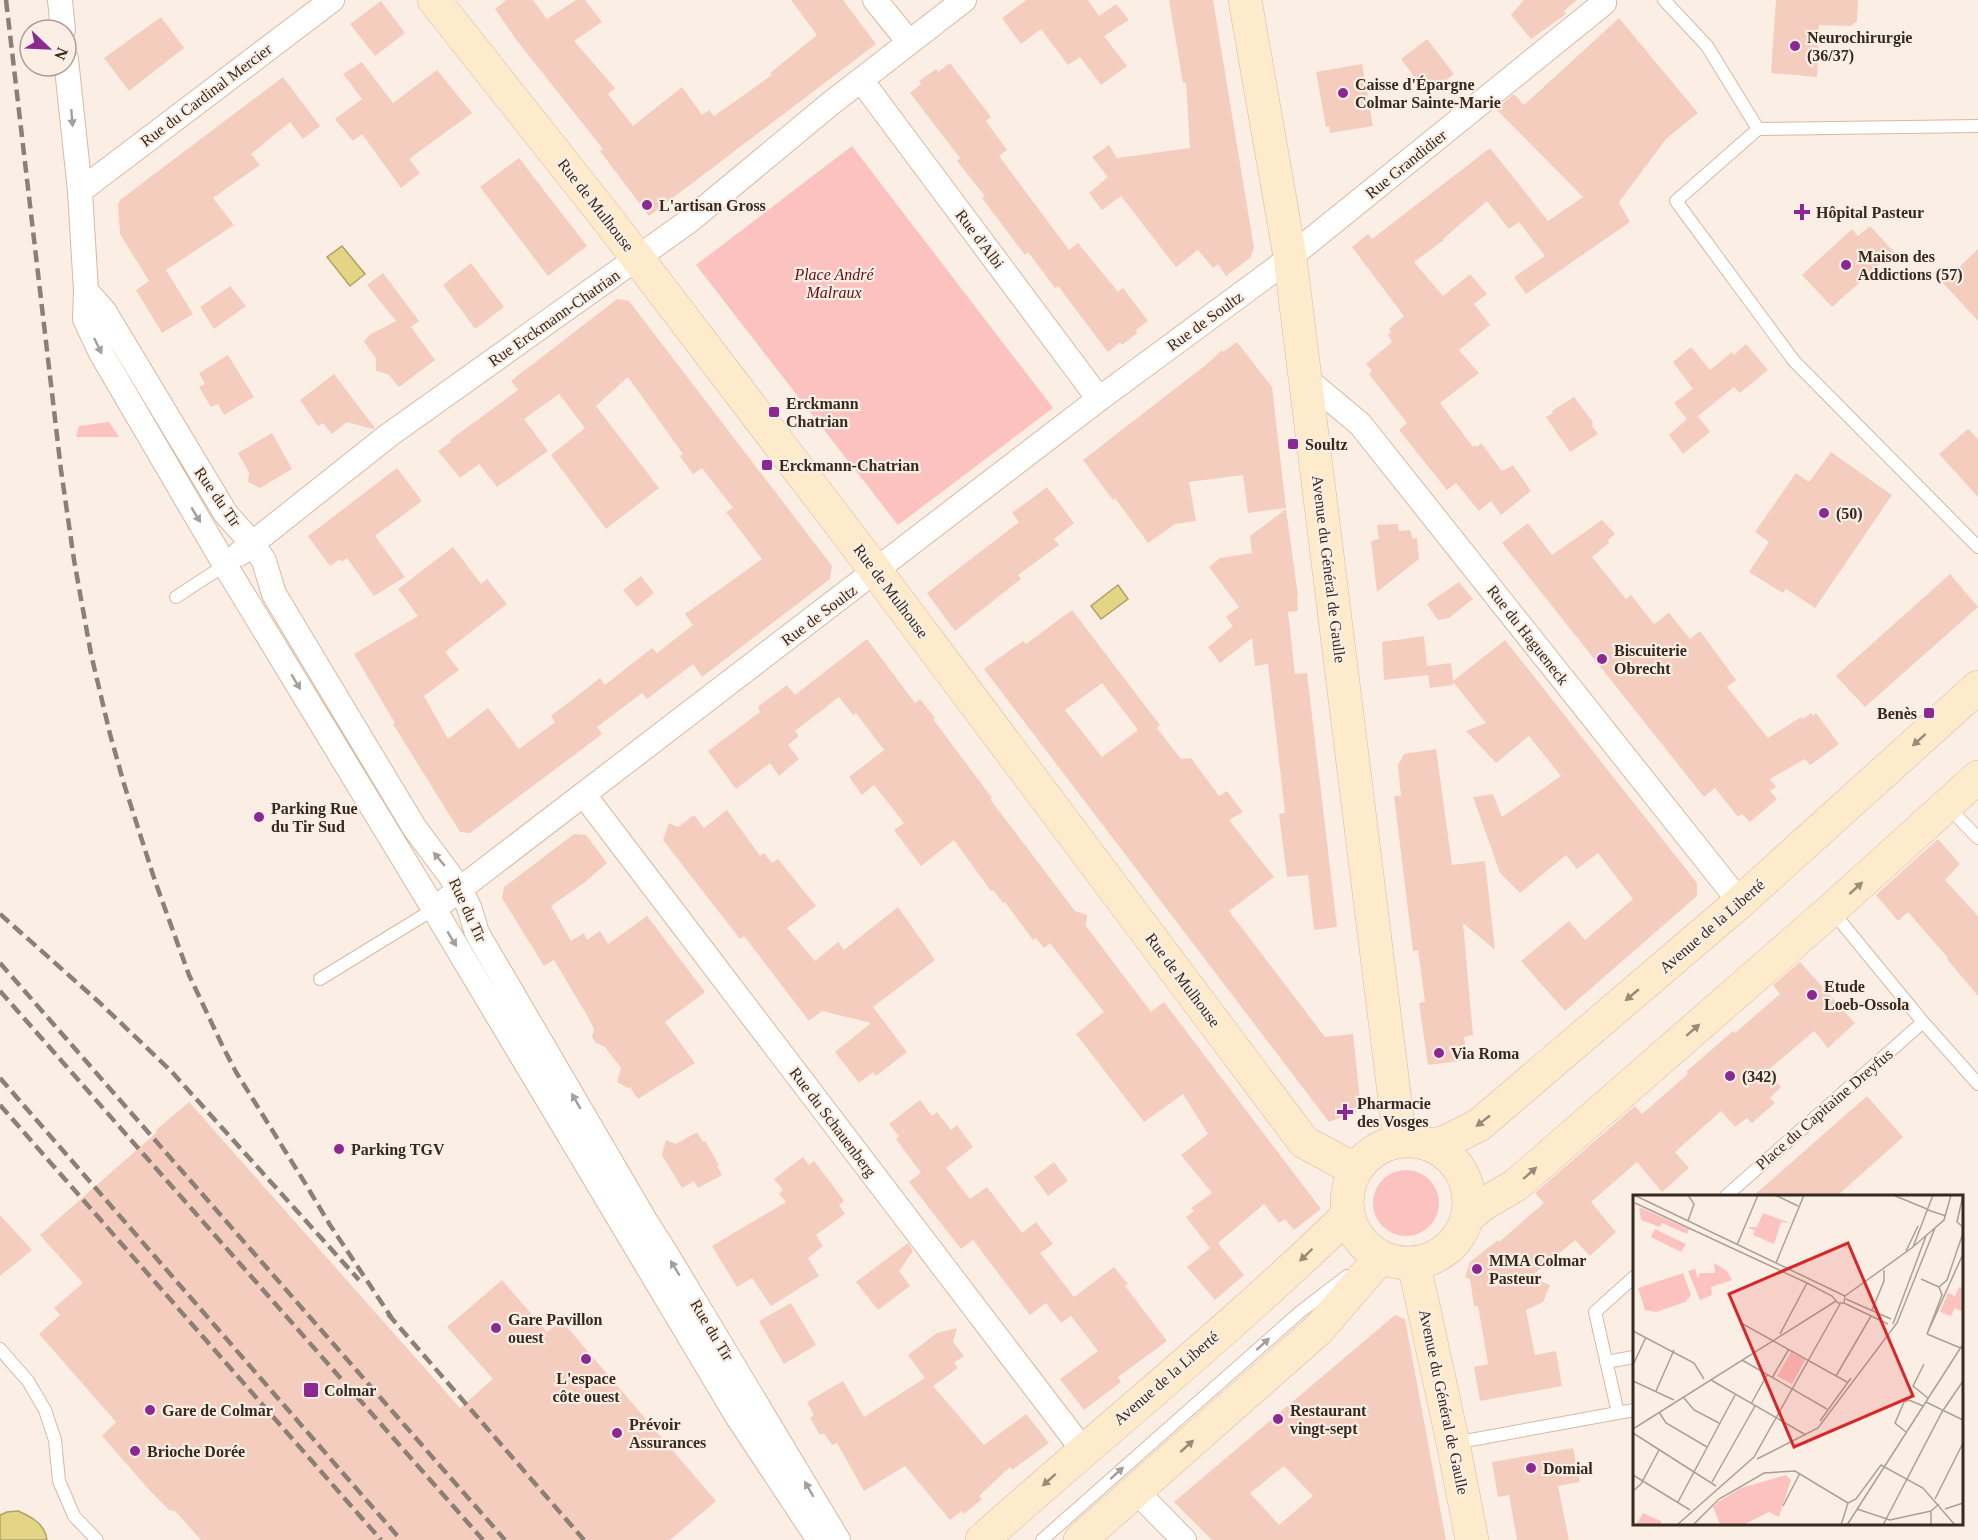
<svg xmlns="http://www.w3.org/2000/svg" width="1978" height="1540" font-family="'Times New Roman',serif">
<rect width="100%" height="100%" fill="#fbefe5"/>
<!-- green -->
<path fill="#fcc2bf" d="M852,146l201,262 -155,117 -202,-260z
M109,422l10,15h-43l3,-11z
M1373 1203a33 33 0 1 1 66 0a33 33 0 1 1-66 0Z"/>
<!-- water -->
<path fill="#e4d486" stroke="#b0a167" stroke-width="1.5" d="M342,246l23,28 -15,12 -23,-29z
M1118,585l10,14 -27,20 -10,-13z
M18,1511c14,6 27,13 29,29h-47v-25l7,-3z"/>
<!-- building -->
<path fill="#f4cdbf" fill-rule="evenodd" d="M506,0h27l14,19 29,-19h9l17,22 -28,19 41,47 -7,6 25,32 49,-39 20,28 7,-5 5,6 58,-41 -2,-2 47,-38 -26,-35h52l33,44 -227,172 -49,-65 3,-2 -85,-107 -23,-33z
M1026,0h62l11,16 17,-12 13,16 -25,16 23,30 -26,19 -21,-28 -12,8 -27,-36 -20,15 -19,-26z
M1169,0h44l41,248 -4,10 -24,18 -8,-12 -5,4 -15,-18 -22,17 -55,-71 -19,14 -13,-17 19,-16 -16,-20 17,-12 8,13 73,-10 -4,-65h-3z
M1524,0h53l-13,11 2,3 -35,25 -20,-24z
M1776,0h82l-1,21 -6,5 -32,-1 -2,52 -46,-4z
M381,1l24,32 -30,23 -25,-32z
M161,17l23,31 -55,43 -25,-33z
M1619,18l79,95 -32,26 -47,63 11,20 -104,72 -12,-17 31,-21 -26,-34 -10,7 -22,-28 -44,38 1,1 -30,22 29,34 27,-22 17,20 -13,10 16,21 -31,25 20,23 -39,30 33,44 2,-2 2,2 4,-4 21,28 11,-6 18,26 -30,24 -10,-14 -12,10 -23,-28 -9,7 -48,-60 8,-7 -38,-49 3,-3 -6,-7 26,-22 -4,-7 3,-3 -2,-3 15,-13 -52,-69 16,-13 4,5 118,-91 58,73 35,-24 -87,-88 18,-15 10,11z
M1427,39l27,35 -26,21 -27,-36z
M362,62l31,41 44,-33 35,43 -63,46 11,14 -19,15 -39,-54 -9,7 -18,-22 27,-20 -19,-25z
M950,63l41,54 -5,4 21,29 -8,6 70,94 9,-7 40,49 5,-4 25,33 -12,9 1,3 -15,12 -2,-3 -12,10 -50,-66 -3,2 -27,-36 -3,3 -43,-57 3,-2 -28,-35 3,-3 -50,-65 11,-9 -2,-3 17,-12 2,3z
M1362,64l11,62 -43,7 -1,-7 -3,1 -10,-55z
M283,77l37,49 -17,13 -13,-17 -39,32 9,11 -47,33 21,27 -68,45 27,44 -31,19 -26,-43 13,-9 -29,-47 -2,-29 2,-5z
M519,158l68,88 -39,30 -68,-89z
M1870,226l24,26 -62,55 -30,-32 50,-46 6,7z
M1978,249v72l-35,-38z
M471,263l33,44 -29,22 -32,-44z
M383,273l36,48 -8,6 24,33 -36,27 -11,-13 -12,-3v-13l-12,-16 5,-7 27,-14 -29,-36z
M230,286l16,20 -32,23 -14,-22z
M617,299l12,2 203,265 -2,13 -128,98 -9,-13 -46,35 -5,-6 -45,34 5,7 -37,28 -95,71 -10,-1 -67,-108 2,-1 -41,-69 64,-38 -20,-27 55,-42 28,37 6,-5 20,25 -62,48 14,18 -35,26 24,43 40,-31 31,41 36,-27 -4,-6 49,-38 5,7 47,-37 5,5 36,-28 -8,-11 77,-55 -36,-47 7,-4 -31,-40 -9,6 -6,-8 -7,-10 3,-2 -55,-77 -32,29 63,82 -53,41 -55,-74 34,-27 -26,-34 -35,25 24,32 -51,36 -18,-23 -19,14 -22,-27 13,-9 -1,-2 68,-50 -7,-9z
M1237,342l35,45 14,121 -38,5 -5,-38 -54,7 7,39 -21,3 -27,19 -33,-45 -2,2 -30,-40 124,-96 15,-14 1,2z
M1746,344l22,26 -28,23 -6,-6 -36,29 12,16 -27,22 -14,-19 18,-16 -13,-16 19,-14 -20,-27 18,-15 19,23 22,-18 2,3z
M228,355l26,42 -30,18 -6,-11 -7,3 -12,-20 6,-3 -6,-11z
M334,374l41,54 -2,1 -26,-7 -15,12 -9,-11 -5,3 -18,-26z
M1574,397l18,24 1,4 -1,1 6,8 -28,18 -24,-35 7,-4 -1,-2z
M1968,429l10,10v58l-39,-43z
M272,433l20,36 -32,19 -12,-6 1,-10 -11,-19z
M1831,452l61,43 -77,113 -29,-19 -3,4 -34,-21 20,-30 -14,-10 41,-59 13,9z
M397,468l25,33 -47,35 30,41 -31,19 -27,-38 -5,4 -2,-3 -10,7 -22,-30z
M1047,487l27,36 -20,16 5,6 -41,30 3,4 -66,52 -28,-38 92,-71 -7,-9z
M1286,509l12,87 -1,1 1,14 -10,1 7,62 12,-1 30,254 -23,3 -6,-55 -21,2 -8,-63 6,-1 -17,-149 -13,2 -3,-28 -32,25 -12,-16 25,-21 -7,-9 13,-10 -30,-40 11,-9 32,-5 -2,-17z
M1602,520l13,14 -7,6 1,3 -17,14 34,42 5,-4 23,29 15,-11 21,26 10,-8 36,49 -9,7 41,51 33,-21 2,2 8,-6 2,3 3,-3 23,31 -26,19 -3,2 -5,-6 -35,20 6,8 -6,4 7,8 -27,23 -8,-8 -4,3 -23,-29 -11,9 -202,-254 26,-20 24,32z
M1398,524l1,7 11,-1 3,9 4,-1 2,21 -42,33 -6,-51 8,-2 -2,-14z
M1950,574l28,33 -113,100 -29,-31z
M641,576l13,17 -17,14 -14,-17z
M1459,582l14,17 -24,19 -11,2 -11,-16z
M1072,610l78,102 10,13 -3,3 24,31 10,-1 28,38 8,-5 16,21 -14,8 45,57 -45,34 96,126 28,-3 8,75 -32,13 -345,-453 39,-28 3,3zM1102,683l36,47 -36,27 -37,-47z
M1424,636l3,30 24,-3 2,18 52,-41 192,243v13l-132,115 -44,-50 48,-40 16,19 48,-41 -35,-46 -21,16 -11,-14 -46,38 -20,-20 -27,-76 20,-3 9,23 59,-41 -32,-40 -33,27 -30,-32 20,-8 -33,-41v3l-23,3 -2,-13 -44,5 -2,-38z
M867,639l48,64 5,-4 15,19 -2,1 59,79 -2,1 85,112 12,4 -1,11 65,86 13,-10 157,207 -27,21 -9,-11 -6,4 -15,-19 -46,39 26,32 -29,25 -28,-33 23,-19 -24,-31 8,-6 -3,-3 21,-15 -31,-38 27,-21 -25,-40 -39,28 -68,-88 28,-22 -54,-69 -6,5 -8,-10 -3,2 -28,-38 -2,1 -10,-13 -2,1 -37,-51 -33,26 -27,-36 10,-7 -30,-38 -12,10 -13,-18 35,-27 -28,-37 -3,2 -14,-18 -44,34 4,5 -11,9 11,14 -20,17 -9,-13 -34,26 -28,-38 52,-39 -2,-4 1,-2 28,-21 8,10z
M1436,749l16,116 33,-4 10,89 -32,-27 10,112 -9,2 3,23 -39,5 -9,-62 6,-1 -7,-52 -5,1 -19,-155h7l-3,-31 6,-11z
M727,810l33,46 4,-3 8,10 6,-4 38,47 -29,22 28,33 23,-19 6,8 54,-43 37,53 -62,47 34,45 -31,24 -3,-4 -14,11 -24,-31 36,-29 -49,-12 -13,10 -65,-85 -4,3 -77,-99 6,-17 9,4 16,-12 10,13z
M574,834l12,1 21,28 -23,20 -33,23 20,35 13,-8 3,7 13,-9 8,13 39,-28 58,76 -40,30 30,41 -57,36 -8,-12 -2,1 -11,-6 4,-14 -16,-21 -9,-4 -4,-6 2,-8 -6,-12 -34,-57 -10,6 -42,-68 2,-11z
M1938,839l22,25 -15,16 33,36v80l-31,-37 1,-1 -40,-46 -10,9 -22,-26z
M1800,962l55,61 -27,25 -14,-17 -47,40 14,16 -11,11 5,5 -23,20 -5,-5 -12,9 -14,-16 -46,41 14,16 -27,24 -25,-30 -46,40 25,30 -26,24 -15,-16 -44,37 19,8 -7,17 -17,8 9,45 21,-4 6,35 -82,15 -6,-34 14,-3 -10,-58h-4l-4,-27 -5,-2 5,-15 28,-22 1,2 45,-39 -9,-10 100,-87 7,8 46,-40 -2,-2 47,-41 2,2 45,-39 -7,-9z
M1867,1096l36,41 -67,60h-84z
M920,1100l12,16 5,-4 14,18 6,-5 16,22 -27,21 24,31 17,-12 35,46 14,-11 17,22 -13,9 34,44 40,-30 14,17 -3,2 42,55 -49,36 3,5 -37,28 -24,-31 38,-28 -27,-35 -10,7 -15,-20 -16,12 -57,-75 -12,9 -52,-67 12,-9 -25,-34 3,-3 -10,-12z
M189,1102l271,306 33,-29 -46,-52 55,-47 45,52 14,-12 155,181 -46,39h-469l-26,-29 -6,-1 -17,-17 -50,-57 14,-14 -77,-88 21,-19 -6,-7 29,-25 -43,-48 117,-103 -1,-2z
M697,1132l6,10 2,-1 14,24 -2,1 5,9 -24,13 -4,-7 -12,7 -20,-33 4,-15 10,4z
M803,1157l6,8 5,-4 17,22 13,18 -5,4 6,9 -29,21 7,11 -15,12 11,18 -48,30 -19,-28 -15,9 -25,-41 74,-44 -7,-8 4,-4 -9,-11z
M1054,1162l14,19 -20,15 -14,-19z
M0,1215l32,35 -32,26z
M908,1243l5,8 -14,20 11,15 -32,24 -22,-28z
M791,1303l25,42 -32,19 -25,-43z
M1395,1315l10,4 41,221h-234l-38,-38zM1284,1466l29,30 -34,29 -29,-32z
M957,1328l-4,14 11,14 -10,7 4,5 -25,18 51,59 42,-31 23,29 -37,27 -2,-3 -31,29 3,3 -18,15 -2,-3 -12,9 -45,-54 -41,25 -27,-48 -5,2 -8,-12 -4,2 -10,-17 4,-3 -7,-13 36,-21 21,36 61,-39 -17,-23 29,-22z
M1573,1448l7,34 -22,4 11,54h-52l-8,-45 -11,2 -6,-35z"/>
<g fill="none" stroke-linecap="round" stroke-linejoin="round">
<defs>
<path id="lane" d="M1664,0l43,46 51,83 -82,72 118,160 184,186
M1758,129l220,-3
M176,597l49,-32
M1948,807l30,31
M1832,911l91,111 55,62
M320,979l114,-70
M1726,1196l197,-174
M0,1349l28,32 17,29 10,30 4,41 15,35 23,24
M1606,1362l28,-5
M1618,1413l-23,-101 39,-35
M1454,1443l180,-33
M1042,1540l258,-228 47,-36"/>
<path id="street" d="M60,0l3,30
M875,0l34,42
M66,59l14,132 6,100 -1,28 16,34 124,212 209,344 303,507 82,124
M861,80l238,319
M80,191l252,-191
M86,291l18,20 122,203 26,29 12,18 10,33 140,233 46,62 9,18 8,26 169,289 21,33 171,285
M1305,378l55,46 380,478
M239,554l150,-119 300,-214 141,-117 134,-104
M584,795l499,655
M434,909l665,-510 175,-129 330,-267
M1136,1491l48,49"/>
<path id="secondary" d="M434,0l172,217 254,333 444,592 52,28
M1245,0l45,257 110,884
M1347 1202a61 61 0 1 1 122 0a61 61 0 1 1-122 0Z
M1433,1145l14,-4 32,-16 261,-223 238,-215
M1469,1216l13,-11 34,-20 315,-275 147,-133
M1414,1264l39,179 19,97
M982,1540c122,-109 249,-211 366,-325
M1080,1540l238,-210 63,-73"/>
</defs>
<!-- lane casing -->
<use href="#lane" stroke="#d7b9a1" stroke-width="14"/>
<!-- street casing -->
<use href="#street" stroke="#d7b9a1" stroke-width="26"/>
<!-- secondary casing -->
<use href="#secondary" stroke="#d7b9a1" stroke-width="34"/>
<!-- lane -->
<use href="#lane" stroke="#fff" stroke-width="12"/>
<!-- street -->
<use href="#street" stroke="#fff" stroke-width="24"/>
<!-- secondary -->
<use href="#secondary" stroke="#feebcb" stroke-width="33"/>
<!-- rail -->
<path stroke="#8b7f76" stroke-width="4.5" stroke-dasharray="12 6" stroke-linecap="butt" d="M6,0l55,470 13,90 17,94 19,80 14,50 31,97 34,94 34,72 13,25 69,111 25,42 63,95
M0,914l100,89 71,68 188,209
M0,963l505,577
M0,991l483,549
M0,1078l401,462
M0,1105l381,435
M388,1314l196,226"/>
</g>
<!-- one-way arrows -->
<defs><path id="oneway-solid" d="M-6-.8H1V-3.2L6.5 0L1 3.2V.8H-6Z" transform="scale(1.5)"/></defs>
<g fill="#a49f9b">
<use href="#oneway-solid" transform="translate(72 118) rotate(85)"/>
<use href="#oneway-solid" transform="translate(98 346) rotate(64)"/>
<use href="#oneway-solid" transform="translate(196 515) rotate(59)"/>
<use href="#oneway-solid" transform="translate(296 682) rotate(59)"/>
<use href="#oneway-solid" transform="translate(439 859) rotate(-130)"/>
<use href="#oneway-solid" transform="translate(452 939) rotate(59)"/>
<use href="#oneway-solid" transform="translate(576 1101) rotate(-120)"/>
<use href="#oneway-solid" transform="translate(675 1268) rotate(-121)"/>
<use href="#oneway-solid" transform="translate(1263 1344) rotate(-42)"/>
<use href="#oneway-solid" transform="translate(1117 1473) rotate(-42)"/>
<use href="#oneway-solid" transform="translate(809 1489) rotate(-120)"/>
</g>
<g fill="#9a8a76">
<use href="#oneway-solid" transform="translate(1919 740) rotate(138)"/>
<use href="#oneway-solid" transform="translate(1856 888) rotate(-42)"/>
<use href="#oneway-solid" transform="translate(1632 995) rotate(140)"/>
<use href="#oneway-solid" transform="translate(1693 1030) rotate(-41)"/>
<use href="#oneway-solid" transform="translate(1483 1121) rotate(142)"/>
<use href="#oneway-solid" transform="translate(1530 1173) rotate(-41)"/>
<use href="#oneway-solid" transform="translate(1306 1255) rotate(136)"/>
<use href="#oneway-solid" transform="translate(1187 1446) rotate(-42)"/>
<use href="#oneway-solid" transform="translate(1049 1480) rotate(138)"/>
</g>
<!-- markers -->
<g fill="#8b2992" stroke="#fbefe5" stroke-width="2">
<circle cx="1795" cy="46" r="6"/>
<circle cx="1343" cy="93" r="6"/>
<circle cx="647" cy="205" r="6"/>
<path d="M1799 203h6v6h6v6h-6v6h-6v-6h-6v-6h6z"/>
<circle cx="1846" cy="265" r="6"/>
<rect x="768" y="406" width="12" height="12" rx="3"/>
<rect x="1287" y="438" width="12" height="12" rx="3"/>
<rect x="761" y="459" width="12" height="12" rx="3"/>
<circle cx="1824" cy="513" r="6"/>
<circle cx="1602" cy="659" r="6"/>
<rect x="1923" y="707" width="12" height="12" rx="3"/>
<circle cx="259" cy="817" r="6"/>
<circle cx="1812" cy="995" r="6"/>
<circle cx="1439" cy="1053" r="6"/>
<circle cx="1730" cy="1076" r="6"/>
<path d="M1342 1103h6v6h6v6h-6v6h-6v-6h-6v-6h6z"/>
<circle cx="339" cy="1149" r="6"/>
<circle cx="1477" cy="1269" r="6"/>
<circle cx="496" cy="1328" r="6"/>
<circle cx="586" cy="1359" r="6"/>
<rect x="303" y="1382" width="16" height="16" rx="3"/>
<circle cx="150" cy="1410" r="6"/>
<circle cx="1278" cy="1419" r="6"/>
<circle cx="617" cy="1433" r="6"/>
<circle cx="135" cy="1451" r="6"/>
<circle cx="1531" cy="1468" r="6"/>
</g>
<g text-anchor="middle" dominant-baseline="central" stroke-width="4.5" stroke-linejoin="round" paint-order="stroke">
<!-- poi labels -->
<g font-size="16" font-weight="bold" fill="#352920" stroke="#fbefe5" text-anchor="start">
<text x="1807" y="37">Neurochirurgie<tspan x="1807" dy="18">(36/37)</tspan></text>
<text x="1355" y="84">Caisse d'Épargne<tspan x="1355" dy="18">Colmar Sainte-Marie</tspan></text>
<text x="659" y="205">L'artisan Gross</text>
<text x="1816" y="212">Hôpital Pasteur</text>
<text x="1858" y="256">Maison des<tspan x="1858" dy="18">Addictions (57)</tspan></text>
<text x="786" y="403">Erckmann<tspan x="786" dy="18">Chatrian</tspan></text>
<text x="1305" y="444">Soultz</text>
<text x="779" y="465">Erckmann-Chatrian</text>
<text x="1836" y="513">(50)</text>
<text x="1614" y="650">Biscuiterie<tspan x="1614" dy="18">Obrecht</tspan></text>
<text x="1917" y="713" text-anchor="end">Benès</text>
<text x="271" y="808">Parking Rue<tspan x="271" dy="18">du Tir Sud</tspan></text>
<text x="1824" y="986">Etude<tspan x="1824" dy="18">Loeb-Ossola</tspan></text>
<text x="1451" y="1053">Via Roma</text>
<text x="1742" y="1076">(342)</text>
<text x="1357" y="1103">Pharmacie<tspan x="1357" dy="18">des Vosges</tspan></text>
<text x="351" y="1149">Parking TGV</text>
<text x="1489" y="1260">MMA Colmar<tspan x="1489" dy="18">Pasteur</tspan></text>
<text x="508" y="1319">Gare Pavillon<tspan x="508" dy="18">ouest</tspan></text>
<text x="586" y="1378" text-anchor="middle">L'espace<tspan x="586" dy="18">côte ouest</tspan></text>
<text x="324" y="1390">Colmar</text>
<text x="162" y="1410">Gare de Colmar</text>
<text x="1290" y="1410">Restaurant<tspan x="1290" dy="18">vingt-sept</tspan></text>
<text x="629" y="1424">Prévoir<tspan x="629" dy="18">Assurances</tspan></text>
<text x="147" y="1451">Brioche Dorée</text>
<text x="1543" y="1468">Domial</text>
</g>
<!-- street labels -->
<g font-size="16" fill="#352920" stroke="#fbefe5">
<text transform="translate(206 95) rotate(-37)">Rue du Cardinal Mercier</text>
<text transform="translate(1406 164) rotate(-39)">Rue Grandidier</text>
<text transform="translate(596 205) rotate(52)">Rue de Mulhouse</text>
<text transform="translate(980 239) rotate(53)">Rue d'Albi</text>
<text transform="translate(554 318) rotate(-35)">Rue Erckmann-Chatrian</text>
<text transform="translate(1205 321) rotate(-36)">Rue de Soultz</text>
<text transform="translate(218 497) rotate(55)">Rue du Tir</text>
<text transform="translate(1329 569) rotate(83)">Avenue du Général de Gaulle</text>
<text transform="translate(891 591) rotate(53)">Rue de Mulhouse</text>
<text transform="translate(819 615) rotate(-37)">Rue de Soultz</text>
<text transform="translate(1528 635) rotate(52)">Rue du Hagueneck</text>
<text transform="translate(468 910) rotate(65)">Rue du Tir</text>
<text transform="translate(1712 926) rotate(-41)">Avenue de la Liberté</text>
<text transform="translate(1183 980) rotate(53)">Rue de Mulhouse</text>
<text transform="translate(1824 1109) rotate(-41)">Place du Capitaine Dreyfus</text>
<text transform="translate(833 1122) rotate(53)">Rue du Schauenberg</text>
<text transform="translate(712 1330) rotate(59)">Rue du Tir</text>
<text transform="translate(1166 1378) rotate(-41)">Avenue de la Liberté</text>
<text transform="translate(1444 1402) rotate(78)">Avenue du Général de Gaulle</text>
</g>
<!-- park labels -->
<g font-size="16" font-style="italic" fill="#5a1217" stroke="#fbefe5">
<text x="834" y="274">Place André<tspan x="834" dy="18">Malraux</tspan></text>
</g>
</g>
<!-- overview -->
<g transform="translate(1633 1195)">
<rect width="330" height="330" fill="#fbefe5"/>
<path d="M6,12l50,22 -2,5 -25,-11 -2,4 -19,-7zM130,18l27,10 -9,-1 -7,22 -21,-9 2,-4 -8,-4h10zM22,34l31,15 -5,8 -30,-15zM81,68l13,8 5,9 -21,7 1,8 -12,5 -12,-29 7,-2 3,9 2,-5h15zM50,78l8,22 -6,7 -29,10 -11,-2 -7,-22zM326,92l4,1v24l-8,-4 -4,8 -11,-4 8,-19 7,3zM158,157l14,8 -13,24 -15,-8zM153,280l5,5 -12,37 -10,-5 -26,13 -23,-1 -7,-17 5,-5 23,-14zM10,318l18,8v4h-25z" fill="#fcc2bf"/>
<path fill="none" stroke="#aca096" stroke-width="1.5" d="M1,0l211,101M142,0l23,11M260,0l34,14M330,0l-6,27 6,5M2,8l172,80 25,13 6,7h6l1,-7M295,15l18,6M55,26l6,-17 -6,-9M104,50l21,-50M281,51l30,-26 7,-25M273,56l12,-25M143,68l28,-68M288,84l18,8M306,92l8,-7 16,-47M212,101l68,-49 20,-52M213,104l45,20M211,108l44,21M239,115l12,-29v-11M108,128l106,59M260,129l33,-88M0,136l61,32 10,16M147,139l27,-51M294,139l36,-80M294,139l15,-39 -3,-8M294,139l36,15M109,165l85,49M291,169l-11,22 15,12M0,170l13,-28M203,181l35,-60M139,183l17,-29M78,185l95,55M0,186l41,19M23,196l18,-41M51,203l10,12 25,13M293,207l37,18M118,209l16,-29M26,217l7,11 41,24M187,226l31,-43M0,234l203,-128M273,237l-11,-9 9,-21 5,-2 14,6M0,238l83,53M124,264l61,-31 79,-105 38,-95M0,280l57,35M79,287l43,-76M0,296l8,-7 18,-34M302,304l28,-56M45,307l57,-107M215,308l8,-4 25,-34 42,23 32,37M150,311l17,-33M224,314l33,11 41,-9M312,314l18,-6M44,330l77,-68 86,-153M60,330l26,-26 45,-26 31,-2 53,32M208,330l7,-22M214,330l116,-181M250,330l59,-113 21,-31M298,330v-14l8,-7"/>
<path fill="#d62828" fill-opacity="0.15" stroke="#d62828" stroke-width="3" d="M215,48l65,153 -119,51 -65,-153z"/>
<rect width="330" height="330" fill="none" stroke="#352920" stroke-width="3"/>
</g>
<!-- north arrow -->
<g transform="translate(48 48) rotate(113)"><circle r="28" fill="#fbefe5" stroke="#aca096" stroke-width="1.5"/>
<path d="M0-4.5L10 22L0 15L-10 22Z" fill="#8b2992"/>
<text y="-9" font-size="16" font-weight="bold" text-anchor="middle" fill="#352920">N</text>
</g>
</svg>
